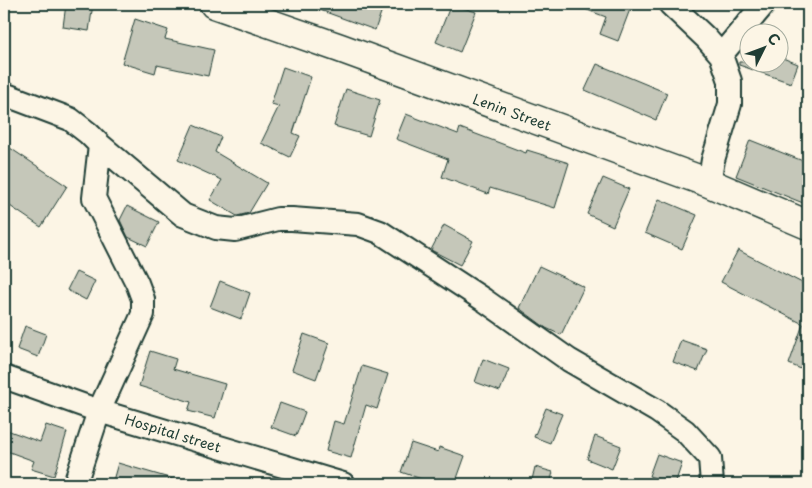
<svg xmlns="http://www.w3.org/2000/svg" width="812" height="488" font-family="'Playpen Sans',sans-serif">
<rect width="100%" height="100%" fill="#fcf5e5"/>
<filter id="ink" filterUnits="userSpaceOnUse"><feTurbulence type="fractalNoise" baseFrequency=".02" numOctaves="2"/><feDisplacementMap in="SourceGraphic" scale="10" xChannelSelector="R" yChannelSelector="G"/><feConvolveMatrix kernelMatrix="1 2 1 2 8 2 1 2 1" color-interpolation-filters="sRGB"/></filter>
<g filter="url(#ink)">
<!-- building -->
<path fill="#c5c7b9" stroke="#1f3d34" d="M66,4h27l-4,27 -26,-4z
M310,4h74l-9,26 -66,-24z
M451,4l25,8 -16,40 -24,-10z
M574,4h58l-14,37 -18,-7 6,-17 -32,-12z
M135,19l33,11 -3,9 49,11 -6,26 -51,-11 -2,8 -33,-10z
M780,57l18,7 -7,19 -52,-18v-3h41z
M597,64l70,29 -11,27 -71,-30z
M283,67l28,10 -18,56 7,3 -10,21 -29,-14 18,-37 -8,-2z
M346,89l34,11 -11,36 -35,-10z
M406,114l52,20 2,-6 66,25 1,-3 42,13 -14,45 -65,-20 -2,6 -46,-17 6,-18 -52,-20z
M193,125l28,12 -6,15 52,31 -18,30 -12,3 -27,-16 12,-20 -44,-20z
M750,140l58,23v42l-72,-29z
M4,144l63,42 -26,41 -37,-25z
M603,178l26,11 -16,37 -26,-12z
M659,199l38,16 -15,34 -37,-16z
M127,206l32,16 -12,24 -19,-9 -8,-17z
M444,225l29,16 -13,24 -29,-15z
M738,250l70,36v86l-19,-8 14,-40 -82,-42z
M539,266l45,21 -23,48 -15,-7 -27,-20z
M76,272l19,9 -9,19 -19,-10z
M220,281l30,12 -9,26 -31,-12z
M25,326l21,8 -8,23 -21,-8z
M304,334l25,9 -13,36 -24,-9z
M681,340l26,9 -9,22 -25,-9z
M150,351l26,8 -3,10 52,15 -10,34 -27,-7 3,-9 -52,-16z
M483,359l26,10 -9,22 -25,-9z
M362,366l26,8 -11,35 -11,-4 -15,53 -25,-7 8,-30 10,3z
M280,403l25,9 -9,24 -25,-9z
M546,408l16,6 -12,29 -16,-6z
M46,425l21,7 -13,44 -23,-7 3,-8 -30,-11v-21l36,13z
M595,436l26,10 -9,23 -25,-10z
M411,443l27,9 1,-5 26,9 -10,28h-19l-35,-12z
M657,454l25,9 -7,21 -26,-8z
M118,463l58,17v4h-64z
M535,467l18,5 -3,12h-19z"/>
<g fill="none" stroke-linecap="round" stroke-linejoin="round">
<defs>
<path id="minor" d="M670,4l36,34 15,17
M4,94l66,25 18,14 12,12 -6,53 43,85 6,16v15l-44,97 -24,73
M100,145l83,70 33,13 19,2 43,-11h14l66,5 22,8 104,68 85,60 88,51 28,20 25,27 2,26
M709,183l4,-23 17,-56v-23l-9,-26 43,-51
M4,377l95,34 244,73"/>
<path id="tertiary" d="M214,4l126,44 369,135 99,42"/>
</defs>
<!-- minor casing -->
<use href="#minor" stroke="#1f3d34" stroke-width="26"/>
<!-- tertiary casing -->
<use href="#tertiary" stroke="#1f3d34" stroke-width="31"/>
<!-- minor -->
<use href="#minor" stroke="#fcf5e5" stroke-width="22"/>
<!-- tertiary -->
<use href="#tertiary" stroke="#fcf5e5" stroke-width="28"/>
</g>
</g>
<g text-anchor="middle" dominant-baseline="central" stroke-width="4" stroke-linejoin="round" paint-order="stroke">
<!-- street labels -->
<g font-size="14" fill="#1f3d34" stroke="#fcf5e5">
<text transform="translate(512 112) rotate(20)">Lenin Street</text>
<text transform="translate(173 433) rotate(17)">Hospital street</text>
</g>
</g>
<!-- margin -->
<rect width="812" height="488" fill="none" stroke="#fcf5e5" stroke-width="20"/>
<rect x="10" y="10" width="792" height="468" fill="none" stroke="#1f3d34" stroke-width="2" filter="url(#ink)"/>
<!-- north arrow -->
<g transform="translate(764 48) rotate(48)"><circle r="24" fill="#fcf5e5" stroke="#a4ab9e"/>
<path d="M0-4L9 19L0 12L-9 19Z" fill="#1f3d34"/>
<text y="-8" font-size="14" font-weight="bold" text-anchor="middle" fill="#1f3d34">С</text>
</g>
</svg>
